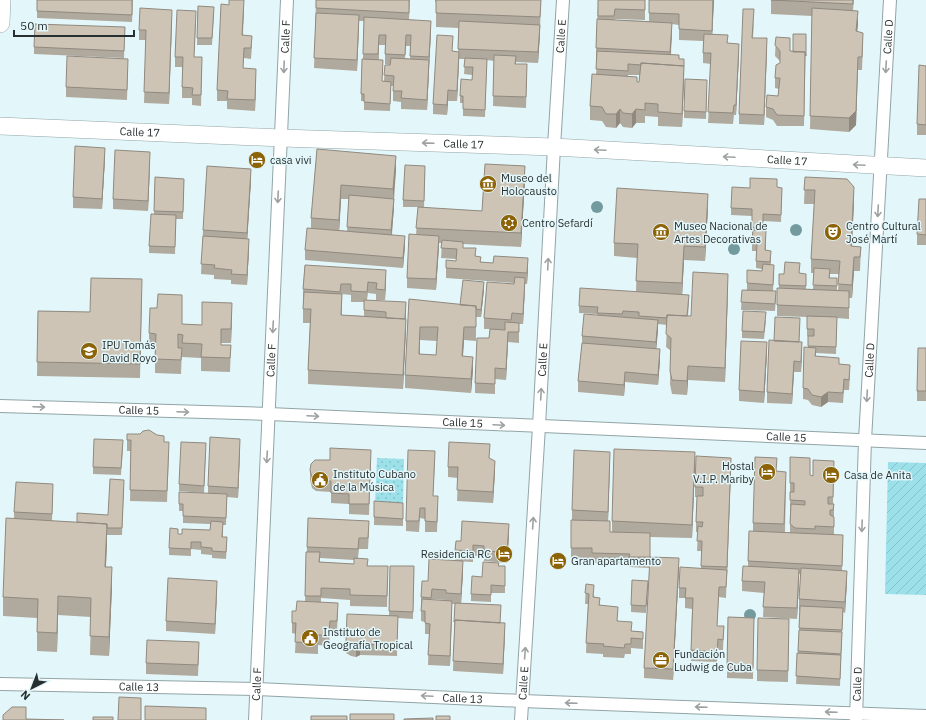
<svg xmlns="http://www.w3.org/2000/svg" width="926" height="720" font-family="'IBM Plex Sans',sans-serif">
<defs>
<pattern id="grass-dots" width="8" height="8" patternUnits="userSpaceOnUse"><rect width="8" height="8" fill="#9ce1ea"/><path d="M2 2h.1M6 6h.1" fill="none" stroke="#86c1c9" stroke-width="1.8" stroke-linecap="round"/></pattern>
<pattern id="garden-furrows" width="10" height="10" patternUnits="userSpaceOnUse"><rect width="10" height="10" fill="#9ce1ea"/><path d="M-1 1l2-2M0 10L10 0M9 11l2-2" fill="none" stroke="#86c1c9"/></pattern>
</defs>
<rect width="100%" height="100%" fill="#e3f7fa"/>
<!-- grass -->
<path fill="url(#grass-dots)" d="M377,458l27,1 -1,45 -28,-1z"/>
<!-- garden -->
<path fill="url(#garden-furrows)" d="M888,462l38,1v132l-41,-1z"/>
<g fill="none" stroke-linecap="round" stroke-linejoin="round">
<defs>
<g id="street">
<path id="s1" d="M0,406l269,8 657,29"/>
<path id="s2" d="M0,684l257,5 265,12 404,15"/>
<path id="s3" d="M255,720l32,-720"/>
<path id="s4" d="M521,720l18,-294 15,-279 9,-147"/>
<path id="s5" d="M856,720l9,-280 25,-440"/>
</g>
<g id="secondary">
<path id="s6" d="M0,126l281,12 273,9 372,21"/>
</g>
<path id="primary" d="M0,23l1,-23"/>
</defs>
<!-- street casing -->
<use href="#street" stroke="#92a4a6" stroke-width="14"/>
<!-- secondary casing -->
<use href="#secondary" stroke="#92a4a6" stroke-width="18"/>
<!-- primary casing -->
<use href="#primary" stroke="#92a4a6" stroke-width="20"/>
<!-- street -->
<use href="#street" stroke="#fff" stroke-width="12"/>
<!-- secondary -->
<use href="#secondary" stroke="#fff" stroke-width="17"/>
<!-- primary -->
<use href="#primary" stroke="#fff" stroke-width="19"/>
</g>
<!-- trees -->
<g fill="#739b9f">
<circle cx="597" cy="207" r="6"/>
<circle cx="796" cy="230" r="6"/>
<circle cx="734" cy="249" r="6"/>
<circle cx="750" cy="615" r="6"/>
</g>
<!-- wall -->
<path fill="#b0a99d" fill-rule="evenodd" d="M37,0h96l-1,22 -95,-4z
M316,0h94l-1,20 22,11 -4,79 -26,-1v-7l-8,-1v-15h-2l-1,25 -26,-1v-9h-3v-7l2,-35 1,-38h-5l-2,50 -43,-3zM379,45h6v19l6,1h-6l-1,16h-2l1,-14 -4,-7zM406,46h5l-1,13 -5,-1z
M435,0h106l-1,30 -2,33 -22,-1v2l11,11 -1,33 -33,-2 1,-45 -7,-1 -2,57 -22,-1v-13h-3v-7l12,-16v-5l-8,-1 1,-15h-6l-2,42h-9l-1,14 -14,-1v-10l20,-53 5,1 1,-24 -23,-1v-25h-1z
M598,0h47v20l-30,-1v1l34,1v-8l65,-13 -2,34 16,9 11,11 -3,61h-2l-1,9 -25,-1 3,-59 -8,-1v-22l-24,-1v-15l-7,-1 -1,31 8,4 5,7v13l-2,48 -24,-1v-9l-13,-1v7h-9l-4,5 -9,-1 -3,-4 -4,5 -10,-1 -4,-6 -12,-1v-14l6,-31 1,-16h-1v-11zM628,75h12l-1,7h-2l-9,-5z
M771,0h83l-1,10 5,14 -1,7 6,16 -1,23h-4l-2,55 -7,7 -39,-3 2,-113 -41,-2z
M198,6l16,8 -2,31h-15z
M244,6l-1,29 9,11 -1,13 -7,-1 -1,10 13,11 -1,32 -28,-2v-8h-10v-11z
M754,19l-1,19 14,11 -3,76 -25,-1v-10z
M172,20l-3,84 -25,-1 2,-63h-7v-10z
M196,22l-2,35 8,11 -1,38 -9,-1v-7h-10v-31h-7v-10z
M125,27l-1,31 -90,-4v-7z
M806,34l-2,92h-27l-4,-6 -7,-3v-10l12,-11 1,-7 -4,-1v-10l5,-15v-2l-5,-5 1,-19 14,14 3,1z
M926,66v69h-9v-11z
M128,69l-1,31 -61,-3v-10z
M707,87l-1,32 -22,-1v-7z
M317,149l79,20 -4,66 13,11 -2,22 -98,-8v-10l6,-22v-10zM341,199h8l-2,32 -8,-1z
M105,158l-3,51 -29,-1v-11z
M150,163l-2,48 -35,-2v-10z
M425,173l-1,35 58,3 43,-31 -4,67 -58,-3v4l13,8 5,6 47,6 -1,16h-2l-2,40h-4v19l-11,-1 -2,38 -11,-1v15l-20,-1v-10l14,-45 1,-9h-6v-11l30,-35 -68,-5v-10l10,-7v-2l-15,-1 1,-15h-3l-3,47 -29,-2v-10l9,-43 2,-28h-15v-7z
M155,177l29,2 -1,40h-7l-1,35 -26,-1v-7l5,-32z
M805,177l49,24 -2,45 9,1 -1,24h-6l-2,27h-3v21l-12,-1 -1,36 -20,-1v3l23,8 11,12 -1,14h-5l-1,13 -15,-1 -7,5 -9,-2 -4,-5 -5,-1v-11l5,-41v-11h-1v-19l-30,-1v-28h2v-14h27v15h7l1,-16h-3v-14l3,-55h-10zM830,274h9l-1,16h-1v-12h-7z
M251,180l-4,59 2,10 -2,36 -16,-1v-4l-17,-1v-4l-13,-1 2,-44z
M777,187l5,1 -1,34 -18,-1v9l3,8v12l5,8v7l3,7 -1,19 3,7 -1,13 -34,-1 1,-20h5v-20l15,1v-2l-6,-1v-17h-4v-35l-21,-1v-7l19,-20z
M926,199v46h-9v-11z
M708,207l-3,54 -21,-1 -2,35 7,7 -1,14h3l37,-29 -3,95 -37,-2 -1,15 -15,-1 -2,-10 1,-33 -5,-4 1,-22 -9,-1 -2,25 4,11 -2,25 -33,-3 -1,14 -46,-4v-11l4,-38v-7l15,-21v-1l-18,-1v-7l57,-14 1,-34 -23,-2v-13z
M305,265l81,16 -1,19h-9v-6l-8,-1 -1,7 39,9 -3,80 -95,-5v-14l2,-47h-7v-34zM342,294l9,1v7h13v14l-22,-1z
M484,289l-3,28h-5v24l-12,-1 -1,16 10,14 -2,23 -66,-5v-13l4,-76 51,6zM420,340l17,1 -1,14 -16,-1z
M142,293l-2,85 -103,-2 1,-65 52,1z
M182,309v15l20,1 30,-9 -1,27h-10v2h10l-1,27 -29,-1v-13l-19,-1v-9l-1,26 -26,-1v-26h-6v-14z
M766,320l-2,19 -22,-1v-7z
M800,325l-1,17 3,11 -1,19h-7l-2,32 -25,-1v-11l7,-51z
M926,348v53h-9v-10z
M767,353l-3,50 -25,-2v-11z
M127,434l37,8 5,11 -2,49 -37,-1 1,-50h-4z
M123,448l-2,27 -28,-1v-7z
M240,449l-2,49 -11,-1 -1,28h-3v12l4,7 -1,15 -14,-1v-3l-11,-1v-4l-10,-1v7l-22,-1v-7l9,-14h4l28,-4v-6l-27,-1v-12h-4v-7l29,-11v-7z
M206,450l-2,43 -25,-2v-7z
M490,458l5,13 -2,32 -36,-2 1,-23 -10,-1v-10z
M371,460l-2,55 -20,-1v-10l-18,-1v-11l-15,-1 -4,-3 -2,-8v-10z
M834,461l-1,43h1v31l9,11 -1,25 5,10 -2,32 -2,-1 -3,74 -44,-2 3,-54 1,-20h-1v-11l2,-25h-2l-2,45 -34,-2 1,-24 -22,-2v-10l6,-14v-6l5,-30v-8l33,-41 -1,50 5,1v-50l20,-7h3z
M435,462l-2,34 5,11 -1,25h-12v-13l-5,-1 -1,14 -13,-1v-10z
M610,462l-2,59 2,11 2,1v-12l83,-55 -3,72 -42,-1v20l29,11 -6,112 -29,-2v-10l6,-100 -21,-1v-3l-37,-1v-4h-21v-39h1v-10z
M731,468l-5,130 -7,-1 -2,29h7l-1,24h-5l-1,12 -26,-1 1,-52 -7,-1v-10h-6v-10l22,-20 1,-17h-5l1,-19h-2v-10l1,-25h-2v-10z
M124,487l-2,48h-15l-1,32 6,19 -3,70 -19,-1 1,-38 -33,-2 -1,37 -20,-1v-33l-34,-2v-19l11,-78v-7l39,-21 -1,30 25,1 31,-7z
M403,510v16l-29,-1v-8z
M369,531l-1,18h-9l-1,9 10,8 20,11 -1,30 -37,-1v-6l-29,-2v4l17,11 -1,18h-7l-1,15 -11,-1v9l-23,-1 1,-19 -4,-1v-10l4,-12 9,-9 2,-55zM320,558l34,2v4l-34,-2z
M509,535l-2,28 -23,-2v-5h-11v6l-18,-1v-11l6,-9z
M390,566h24l-1,53 -15,-1 -1,38 -37,-1 -4,2 -5,-1 -5,-3v-11l43,-27z
M498,566h7v27h-14v9l-20,-1v-7l11,-17z
M463,572l-2,31 39,20 5,10 -2,41 -50,-3 2,-67h-3l-2,62 -22,-1 1,-31h-4v-12l-4,-1v-24l7,-16zM432,599l14,1v1l-14,-1z
M586,584l14,21 18,16 14,10 11,1v17l-12,-1v6h-6l-1,4 -21,-1v-3l-17,-1 2,-49h-3z
M648,588l-2,25 -15,-1v-7z
M217,591l-2,43 -49,-3v-10z
M728,617l26,1 -1,61 -26,-1z
M789,630l-1,52 -31,-1v-11z
M199,653l-1,23 -52,-2v-11z"/>
<!-- shaded-wall -->
<path fill="#90897f" d="M244,0v6l-2,39v-10z
M713,0h1l-2,41v-10z
M172,10v10l-3,84v-11z
M858,11v13l-2,20v-13z
M359,15v11l-2,45v-11z
M431,21v10l-2,36v-10z
M672,23v10l-2,29v-10z
M540,25v10l-2,28v-11z
M767,38v11l-3,76v-10z
M739,44v10l-3,61v-10z
M459,52v10l-2,39v-10z
M858,57l-2,68 -7,7v-14z
M429,60v10l-2,40v-10z
M684,66v13l-2,48v-13z
M256,69v10l-1,32v-11z
M448,90v11l-1,14v-10z
M620,109v14l-4,5v-14z
M636,109v14l-4,5v-14z
M105,148v10l-3,51v-10z
M150,152v11l-2,48v-10z
M396,156v13l-3,34v-14z
M525,166v14l-4,67v-14z
M251,169v11l-4,64v-11z
M341,185v14l-2,35v-14z
M854,187v14l-3,59v-14z
M708,194v13l-3,54v-14z
M394,199v10l-3,32v-11z
M405,236v10l-2,22v-10z
M439,236v11l-3,43v-11z
M249,239v10l-2,36v-10z
M684,246v14l-2,37v-14z
M854,257v14l-2,27v-13z
M528,258v10l-1,16v-11z
M386,270v11l-1,19v-10z
M728,274v13l-3,95v-14z
M525,278v10l-2,36v-10z
M484,282v7l-3,28v-7z
M406,302v30l-3,57v-14z
M232,303v13l-1,27v-14z
M658,320v11l-2,21v-10z
M420,327v13l-1,28v-14z
M464,327v13l-2,29v-13z
M508,332v10l-2,38v-11z
M767,342v11l-3,50v-11z
M802,342v11l-1,19v-10z
M660,349v11l-2,25v-10z
M473,357v13l-2,23v-14z
M794,361v11l-2,32v-10z
M688,366v14l-1,15v-14z
M625,372v10l-1,14v-11z
M828,392v10l-7,5v-10z
M240,439v10l-2,49v-10z
M610,452v10l-2,60v-10z
M695,452v14l-3,72v-13z
M731,458v10l-4,110v-11z
M495,461v10l-2,32v-11z
M107,524v19l-2,43v-19z
M509,524v11l-2,28v-11z
M679,558v10l-6,112v-11z
M463,561v11l-2,32v-10z
M112,567v19l-3,70v-19z
M799,569v11l-2,39v-11z
M847,571v10l-2,32v-11z
M217,581v10l-2,43v-10z
M58,596v19l-1,37v-19z
M452,601v11l-2,54v-10z
M505,623v10l-2,41v-10z
M360,644v11l-4,2v-10z"/>
<!-- building -->
<path fill="#cdc4b6" stroke="#90897f" fill-rule="evenodd" d="M37,0h95v15l-95,-4z
M229,0h15l-2,35 10,1 -1,12h-7l-1,20 13,1 -1,31 -28,-1 1,-8 -11,-1 4,-86 8,1z
M316,0h93v13l-93,-5z
M436,0h105l-1,17 -104,-4z
M598,0h47v10l-30,-1 -1,7h-16z
M649,0h64l-1,31 -33,-2v-15l-30,-1z
M771,0h82v4z
M198,6l16,1 -2,31h-15z
M140,8l32,2 -3,83 -25,-1 2,-62h-7z
M812,8l46,3 -2,20 7,2 -1,24h-4l-2,54 -7,7 -39,-2z
M743,9h11l-2,29h15l-3,77 -25,-1z
M177,10l19,1 -2,46h8l-1,38h-9l1,-7 -11,-1 1,-30h-8z
M316,13l43,2 -2,45 -43,-2z
M364,17l67,4 -2,36 -19,-1 1,-21h-5l-1,20 -20,-1 1,-19h-7l-1,19h-15z
M597,19l75,4 -2,29 -74,-4z
M459,21l81,4 -2,27 -80,-3z
M35,24l90,3 -1,24 -90,-4z
M704,34l24,1 -1,8 12,1 -3,61h-2l-1,8 -25,-1 3,-59h-8z
M793,34h13v22l-1,-4h-12z
M437,35l16,1 -1,15 7,1 -2,39 -9,-1 -1,15 -14,-1z
M776,37l14,1v13l15,1 -1,64 -27,-1 -4,-6 -7,-2 1,-12 11,1 2,-18h-5l1,-13 4,-2v-12l-5,-6z
M597,51l82,4v4h5v7l-43,-3v2l-13,-1v7l-32,-2z
M494,55l22,1 -1,8h12l-1,33 -33,-1z
M67,56l61,3 -1,31 -61,-3z
M391,58l38,2 -2,40 -26,-2 1,-7h-9l1,-15 -10,-1 1,-10h5z
M465,58l22,1 -2,51 -22,-1v-13h-3l1,-17 11,1 1,-13h-9z
M362,59l21,1 -1,21 9,1 -1,22 -26,-2v-8h-3z
M641,63l43,3 -2,48 -24,-2v-8l-13,-1v7l-9,-1 -4,5 -9,-1 -3,-4 -4,5h-10l-4,-7 -12,-1 2,-32 45,3v5h2z
M919,65l7,1v59l-9,-1z
M685,79l22,1 -1,32 -22,-1z
M75,146l30,2 -3,51 -29,-2z
M317,149l79,7 -3,33 -52,-4 -2,35 -28,-2z
M115,150l35,2 -2,49 -35,-2z
M485,164l40,2 -4,67 -105,-5 2,-21 64,4z
M405,165l20,1 -1,35 -21,-1z
M207,166l44,3 -4,64 -44,-3z
M155,177l29,2 -1,33 -29,-1z
M805,177l42,2 7,8 -3,59 10,1 -1,10h-6l-2,28 -14,-1 2,-23 -29,-2 4,-69h-11z
M750,178l27,1v8l5,1 -1,27 -18,-1v14l-11,-1v-18l-21,-1 1,-21 18,1z
M617,188l91,6 -3,53 -21,-1 -2,37 -46,-2 2,-37 -24,-1z
M349,195l45,4 -3,31 -44,-3z
M919,199h7v36l-9,-1z
M151,214l25,1 -1,32 -26,-1z
M307,228l98,8 -2,22 -98,-8z
M753,230l13,1 -1,19 6,1 -1,11 -14,-1 1,-17h-5z
M409,234l30,2 -3,43 -29,-1z
M203,236l46,3 -2,36 -16,-1 1,-4 -18,-2 1,-3 -14,-1z
M442,240l21,2v6h13l-1,8 6,1 -1,5 13,1 1,-7 34,2 -1,15 -81,-5v-8l10,1 1,-12 -16,-1z
M785,262l15,1 -1,10 7,1v12l-27,-1v-11h5z
M763,264l11,1 -1,20 -26,-2v-13l15,1z
M305,265l81,5 -1,20 -9,-1 1,-6 -9,-1 -1,10 -16,-1v-7h-10l-1,8 -37,-3z
M814,268l16,1 -1,9h8v8l-24,-1z
M693,272l35,2 -3,94 -37,-2 -1,15 -15,-1 -2,-9 1,-33 -5,-4 1,-19 24,1z
M515,277l10,1 -2,36 -11,-1 -1,7 -27,-2 3,-36 27,2z
M91,278l51,1 -2,85 -103,-2 1,-51 52,1z
M463,280l21,2 -3,28 -5,-1v-3l-16,-1z
M580,288l109,7 -2,21 -20,-1v3l-28,-2v-4l-16,-1 -1,3 -25,-1 1,-6 -19,-1z
M777,288l72,3v17l-72,-3z
M742,290l34,1 -1,13 -34,-2z
M304,292l38,2 -1,21 65,4 -3,56 -95,-5 3,-61h-8z
M158,294l24,1v29l20,1v-23l30,1 -1,26h-10v16h10l-1,13 -29,-1 1,-13 -20,-1 1,-8 -5,-1v14h4l-1,12 -26,-1 1,-25 -7,-1 1,-25h7z
M409,299l67,7v21h-12l-2,29 11,1 -2,22 -66,-4zM420,327h18l-2,28 -17,-1z
M364,300l42,2 -1,17 -19,-1v-6l-22,-2z
M743,311l23,1 -2,20 -22,-1z
M584,314l74,6 -2,22 -74,-6z
M807,316l30,1 -1,30 -28,-1v-10h6v-7h-7z
M775,317l25,1 -1,24 -25,-1z
M505,322l14,1v9h-11l-2,37 -11,-1v16l-20,-1 2,-45h12l1,-9 15,1z
M769,340l33,2 -1,20 -7,-1 -2,33 -25,-2z
M741,341l26,1 -3,50 -25,-2z
M582,343l78,6 -2,26 -33,-3 -1,13 -46,-4z
M804,347l12,1 -1,8 24,2v6l11,1 -1,15 -5,-1 -1,14 -15,-1 -7,5 -9,-2 -4,-6 -5,-1z
M918,348h8v43h-9z
M149,430l8,5 7,1v6h5l-2,49 -37,-1 1,-50h-4v-6h13l3,-3z
M210,437l30,2 -2,49 -30,-2z
M94,439l29,1 -2,28 -28,-1z
M181,442l25,1 -2,43 -25,-2z
M449,442l41,2 -1,14 6,3 -2,31 -36,-2 1,-23h-10z
M330,448l41,2 -2,54h-20v-10l-18,-1v-12h-15l-4,-3 -2,-8 1,-6 4,-4h15z
M614,449l81,3 -3,73 -80,-4z
M408,450l27,1 -2,45h5l-1,26 -12,-1v-13h-5l-1,13h-13z
M574,450l36,2 -2,60 -36,-2z
M696,456l35,2 -4,109 -26,-1 1,-25h-5l1,-15 4,1 1,-5h-7l1,-26h6v-9h-8z
M755,457l22,1 -1,13 10,1 -2,52 -31,-1z
M790,457l20,1v17l3,1v-16l21,1 -1,36h-5v7h6l-1,6h-3v5l4,2v10l-19,-1v3l-20,-1 -5,-4 1,-20 14,1v-4l-15,-1v-8h4v-9h-4z
M110,479l14,1 -2,48h-15v-4l-30,-2v-9l31,2z
M16,482l37,2 -1,30 -38,-2z
M179,492l48,2 -1,24 -43,-2v-12h-4z
M374,501l29,2v16l-29,-2z
M6,518l101,6 -2,43h7l-3,70 -19,-1 1,-38 -33,-2 -1,37 -20,-1 1,-33 -35,-2z
M308,518l61,3 -1,17h-9l-1,11 -51,-2z
M571,520l39,1v11l40,1v24h-21l1,-3 -38,-1v-5h-21z
M211,521l12,1 -1,15h5l-1,15 -14,-1v-3l-11,-1v-5h-10v7l-22,-1 1,-20 8,1v5h4v-5l28,1z
M462,521l47,3 -2,28 -23,-1v-5l-11,-1v6l-18,-1 1,-9h5z
M749,531l94,4 -1,31 -94,-5z
M306,552h14l-1,10 35,2v-6l14,1 -1,7h21l-1,30 -37,-1v-6l-29,-1v8h-16z
M650,557l29,1 -6,111 -29,-1z
M429,559l34,2 -2,33 -15,-1v-3l-14,-1 -1,9 -10,-1 1,-16h6z
M483,562l16,1 -1,3h7v20l-14,-1v10l-20,-1 1,-18 10,1z
M390,566h24l-1,46 -24,-1z
M743,566l56,3 -2,39 -34,-1 2,-25 -23,-1z
M680,567l47,3 -1,17h-7l-2,39h7l-1,14 -5,-1 -1,13 -26,-2 2,-52h-8l1,-10h-7z
M801,568l46,3 -2,31 -46,-3z
M168,578l49,3 -2,43 -49,-3z
M632,580l16,1 -2,25 -15,-1z
M586,584l8,1 -1,12 7,1 -1,7 19,2 -1,14 15,1 -1,9 12,1v7l-12,-1v6h-6l-1,4 -21,-2 1,-2 -18,-1 3,-49 -4,-1z
M422,599l30,2 -2,55 -22,-1 2,-31 -5,-1v-12h-4z
M297,601l41,2 -1,18h-7l-1,14h-11v8l-23,-1 1,-19h-4v-12h4z
M455,603l46,2 -1,18 -45,-3 -1,2z
M800,606l43,2 -1,22 -43,-2z
M347,614l51,2 -1,29 -37,-1 -4,3 -5,-1 -5,-4z
M728,617l26,1 -1,50h-26z
M758,618l31,1 -1,52 -31,-1z
M455,620l50,3 -2,41 -50,-3z
M799,630l43,2 -1,22 -43,-3z
M147,640l52,2 -1,23 -52,-2z
M797,653l44,2 -1,24 -44,-3z
M119,697l22,1v22h-23z
M145,706l61,2v12h-61z
M12,707h14v12l38,1h-61v-5z
M350,714h44v6h-44z
M311,716h36v4h-36z
M436,716h14v4h-14z
M93,717h20v3h-20z
M433,718v2h-29v-1z"/>
<!-- one-way arrows -->
<defs><path id="oneway-shaft" d="M-6 0H5M1.5-3L5.5 0L1.5 3" fill="none" stroke-width="1.6" stroke-linecap="round" stroke-linejoin="round"/></defs>
<g stroke="#9ea1a2">
<use href="#oneway-shaft" transform="translate(284 67) rotate(92)"/>
<use href="#oneway-shaft" transform="translate(886 67) rotate(93)"/>
<use href="#oneway-shaft" transform="translate(428 143) rotate(-178)"/>
<use href="#oneway-shaft" transform="translate(600 150) rotate(-177)"/>
<use href="#oneway-shaft" transform="translate(729 157) rotate(-177)"/>
<use href="#oneway-shaft" transform="translate(859 165) rotate(-177)"/>
<use href="#oneway-shaft" transform="translate(278 197) rotate(93)"/>
<use href="#oneway-shaft" transform="translate(878 211) rotate(93)"/>
<use href="#oneway-shaft" transform="translate(548 264) rotate(-87)"/>
<use href="#oneway-shaft" transform="translate(273 327) rotate(93)"/>
<use href="#oneway-shaft" transform="translate(541 394) rotate(-87)"/>
<use href="#oneway-shaft" transform="translate(867 396) rotate(93)"/>
<use href="#oneway-shaft" transform="translate(39 407) rotate(2)"/>
<use href="#oneway-shaft" transform="translate(183 412) rotate(2)"/>
<use href="#oneway-shaft" transform="translate(313 416) rotate(3)"/>
<use href="#oneway-shaft" transform="translate(499 425) rotate(3)"/>
<use href="#oneway-shaft" transform="translate(267 457) rotate(93)"/>
<use href="#oneway-shaft" transform="translate(533 523) rotate(-86)"/>
<use href="#oneway-shaft" transform="translate(862 526) rotate(92)"/>
<use href="#oneway-shaft" transform="translate(525 653) rotate(-86)"/>
<use href="#oneway-shaft" transform="translate(427 696) rotate(-177)"/>
<use href="#oneway-shaft" transform="translate(571 703) rotate(-178)"/>
<use href="#oneway-shaft" transform="translate(701 707) rotate(-178)"/>
<use href="#oneway-shaft" transform="translate(831 712) rotate(-178)"/>
</g>
<!-- icons -->
<defs>
<symbol id="hotel-disc" viewBox="-11 -11 22 22"><circle r="9.5" fill="#8d6307" stroke="#e3f7fa"/><path d="M-6-4.5h1.5V1H6V5H4.5V3h-9V5H-6ZM-4 0a1.8 1.8 0 1 1 3.6 0ZM.5 0V-2.5h3Q6-2.5 6 0Z" fill="#fff"/></symbol>
<symbol id="museum-disc" viewBox="-11 -11 22 22"><circle r="9.5" fill="#8d6307" stroke="#e3f7fa"/><path d="M0-6L6-3V-2H-6V-3ZM-5-1h2V3h-2ZM-1-1h2V3h-2ZM3-1h2V3H3ZM-6 4H6V6H-6Z" fill="#fff"/></symbol>
<symbol id="synagogue-disc" viewBox="-11 -11 22 22"><circle r="9.5" fill="#8d6307" stroke="#e3f7fa"/><path d="M0-6.5L5.6 3.2H-5.6ZM0 6.5L5.6-3.2H-5.6Z" fill="#fff"/></symbol>
<symbol id="theatre-disc" viewBox="-11 -11 22 22"><circle r="9.5" fill="#8d6307" stroke="#e3f7fa"/><path d="M-5-5.5Q0-4 5-5.5V0Q5 5 0 6Q-5 5-5 0ZM-3.3-2.5H-1v1.5H-3.3ZM1-2.5H3.3v1.5H1ZM-2.8 1Q0 5.5 2.8 1Z" fill="#fff"/></symbol>
<symbol id="school-disc" viewBox="-11 -11 22 22"><circle r="9.5" fill="#8d6307" stroke="#e3f7fa"/><path d="M0-5L7-2L0 1L-7-2ZM-4 1L0 2.5L4 1V4Q0 6-4 4Z" fill="#fff"/></symbol>
<symbol id="civic-disc" viewBox="-11 -11 22 22"><circle r="9.5" fill="#8d6307" stroke="#e3f7fa"/><path d="M-.6-6.5H3V-4.5H.6V-3L4-1V1h2V6H-6V1h2V-1L-.6-3ZM-1.2 2.5V6h2.4V2.5Z" fill="#fff"/></symbol>
<symbol id="office-disc" viewBox="-11 -11 22 22"><circle r="9.5" fill="#8d6307" stroke="#e3f7fa"/><path d="M-6-3h4V-5.5h4V-3h4V5H-6ZM-1-4.5V-3h2v-1.5ZM-6 0V1H6V0Z" fill="#fff"/></symbol>
</defs>
<g fill-rule="evenodd">
<use href="#hotel-disc" x="247" y="150" width="20" height="20"/>
<use href="#museum-disc" x="478" y="174" width="20" height="20"/>
<use href="#synagogue-disc" x="499" y="213" width="20" height="20"/>
<use href="#museum-disc" x="651" y="222" width="20" height="20"/>
<use href="#theatre-disc" x="823" y="222" width="20" height="20"/>
<use href="#school-disc" x="79" y="341" width="20" height="20"/>
<use href="#hotel-disc" x="757" y="462" width="20" height="20"/>
<use href="#hotel-disc" x="821" y="465" width="20" height="20"/>
<use href="#civic-disc" x="310" y="470" width="20" height="20"/>
<use href="#hotel-disc" x="494" y="544" width="20" height="20"/>
<use href="#hotel-disc" x="548" y="551" width="20" height="20"/>
<use href="#civic-disc" x="300" y="628" width="20" height="20"/>
<use href="#office-disc" x="651" y="650" width="20" height="20"/>
</g>
<g text-anchor="middle" dominant-baseline="central" stroke-width="3" stroke-linejoin="round" paint-order="stroke">
<!-- street labels -->
<g font-size="11" fill="#282f30" stroke="#e3f7fa">
<text stroke="none"><textPath href="#s3" startOffset="684">Calle F</textPath></text>
<text stroke="none"><textPath href="#s5" startOffset="684">Calle D</textPath></text>
<text stroke="none"><textPath href="#s4" startOffset="685">Calle E</textPath></text>
<text stroke="none"><textPath href="#s6" startOffset="140">Calle 17</textPath></text>
<text stroke="none"><textPath href="#s6" startOffset="464">Calle 17</textPath></text>
<text stroke="none"><textPath href="#s6" startOffset="788">Calle 17</textPath></text>
<text stroke="none"><textPath href="#s3" startOffset="360">Calle F</textPath></text>
<text stroke="none"><textPath href="#s4" startOffset="361">Calle E</textPath></text>
<text stroke="none"><textPath href="#s5" startOffset="360">Calle D</textPath></text>
<text stroke="none"><textPath href="#s1" startOffset="139">Calle 15</textPath></text>
<text stroke="none"><textPath href="#s1" startOffset="463">Calle 15</textPath></text>
<text stroke="none"><textPath href="#s1" startOffset="787">Calle 15</textPath></text>
<text stroke="none"><textPath href="#s4" startOffset="37">Calle E</textPath></text>
<text stroke="none"><textPath href="#s3" startOffset="36">Calle F</textPath></text>
<text stroke="none"><textPath href="#s5" startOffset="36">Calle D</textPath></text>
<text stroke="none"><textPath href="#s2" startOffset="139">Calle 13</textPath></text>
<text stroke="none"><textPath href="#s2" startOffset="463">Calle 13</textPath></text>
</g>
<!-- poi labels -->
<g font-size="11" fill="#282f30" stroke="#e3f7fa" text-anchor="start">
<text x="270" y="160">casa vivi</text>
<text x="501" y="178">Museo del<tspan x="501" dy="13">Holocausto</tspan></text>
<text x="522" y="223">Centro Sefardí</text>
<text x="674" y="226">Museo Nacional de<tspan x="674" dy="13">Artes Decorativas</tspan></text>
<text x="846" y="226">Centro Cultural<tspan x="846" dy="13">José Martí</tspan></text>
<text x="102" y="345">IPU Tomás<tspan x="102" dy="13">David Royo</tspan></text>
<text x="754" y="466" text-anchor="end">Hostal<tspan x="754" dy="13">V.I.P. Mariby</tspan></text>
<text x="333" y="474">Instituto Cubano<tspan x="333" dy="13">de la Música</tspan></text>
<text x="844" y="475">Casa de Anita</text>
<text x="491" y="554" text-anchor="end">Residencia RC</text>
<text x="571" y="561">Gran apartamento</text>
<text x="323" y="632">Instituto de<tspan x="323" dy="13">Geografía Tropical</tspan></text>
<text x="674" y="654">Fundación<tspan x="674" dy="13">Ludwig de Cuba</tspan></text>
</g>
</g>
<!-- north arrow -->
<g transform="translate(32 688) rotate(222)" stroke="#e3f7fa" stroke-width="3" paint-order="stroke">
<path d="M0-3L7 15L0 10L-7 15Z" fill="#282f30"/>
<text y="-6" font-size="11" font-weight="bold" text-anchor="middle" fill="#282f30">N</text>
</g>
<!-- scale -->
<path d="M14 30v6h120v-6" fill="none" stroke="#282f30" stroke-width="2"/>
<text x="20" y="30" font-size="12" fill="#282f30" stroke="#e3f7fa" stroke-width="3" paint-order="stroke">50 m</text>
</svg>
